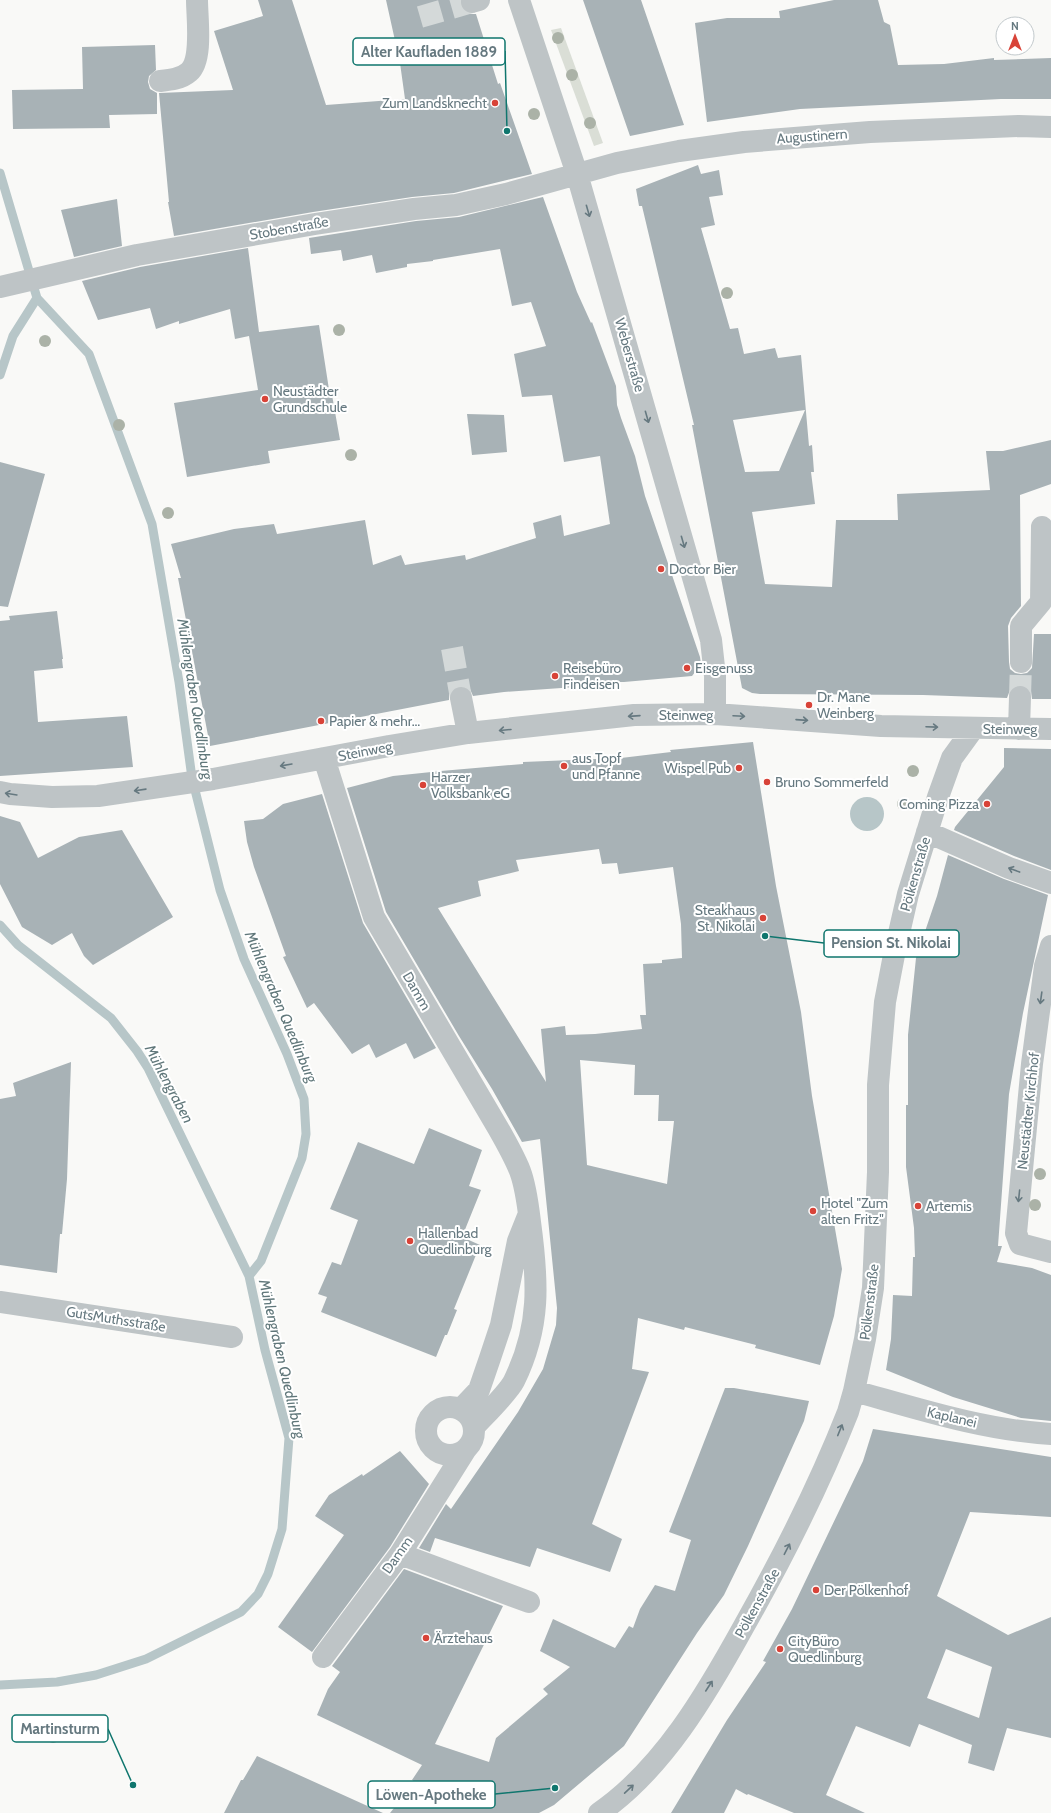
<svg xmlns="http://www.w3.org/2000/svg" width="1051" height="1813" font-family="Cabin,sans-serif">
<rect width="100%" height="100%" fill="#f9f9f7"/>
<!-- green -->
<path fill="#daded6" d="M561,28l42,115 -9,3 -43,-116z"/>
<!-- water -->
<path fill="#b7c6c8" d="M850 814a17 17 0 1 1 34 0a17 17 0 1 1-34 0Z"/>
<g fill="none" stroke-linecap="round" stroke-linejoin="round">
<!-- stream -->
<path stroke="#b7c6c8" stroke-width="9" d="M0,173l37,125 52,56 63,170 27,158 13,96 28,112 24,69 43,95 17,45 2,35 -4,24 -41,103 -12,15
M0,375l13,-39 24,-38
M0,925l18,20 93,73 26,33 11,17 101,208 16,74 24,88 -7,91 -14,45 -10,20 -17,18 -95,47 -50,16 -39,7 -57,3"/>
</g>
<!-- building -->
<path fill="#a8b2b6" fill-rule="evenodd" d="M258,0h34l34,105 79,-6 -5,-36 -14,-63h74v6l4,5 5,3h7l22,70 2,-1 32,91 -78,19 -42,4 -99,15 -139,24 -6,-34h1l-10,-109 74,-3 -19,-59 49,-15z
M583,0h58l43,125 -54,11z
M834,0h44l6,22 6,3 8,40 46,-1 50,-6v2l57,-2v41h-50l-201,10 -93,13 -12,-99 32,-5h53l-1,-7z
M155,45l1,25 -7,6 -1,6 2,7 7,4v21l-48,1 1,13 -97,1 -1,-39 71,-1 -1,-42z
M698,165l3,9 18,-4 4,25 -14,2 6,28 -14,3 29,101 8,-1 6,26 31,-6 3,10 23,-3 8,91 3,-1 2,27h-3l4,32 -63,8 13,72 67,3 4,-67h62l-1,-26 93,-4 -4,-39h17l48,-11v44l-31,11 1,111 -10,12 -3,8 1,36 1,7 5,4 6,1 6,-1 5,-5 2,-34h17v65h-19l-1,-8 -5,-5 -5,-1 -7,1 -4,4 -3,8 -84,-3 -163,-1 -8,-1 -10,-5 -50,-263h2l-52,-219h-3l-3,-17zM805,410l-26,61 -34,1 -12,-52z
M543,197l34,95 14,31 1,-1 24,64 1,19 4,13 14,38 10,40 55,161 1,7 -9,12 -68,6h-20v3l-100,7 -31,4 -3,-7 -5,-3h-6l-7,3 -3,5v6l-239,46 -32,-168h3l-10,-34 63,-15 40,-5 3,10 88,-14 8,45 28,-10 4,10 60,-10 1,5 70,-22 -3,-15 28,-8 3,21 46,-12 -10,-68 -36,6 -12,-67 -30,2 -8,-43 32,-8 -15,-44 -19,4 -12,-57 -67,11v1l-26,3v3l-31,6 -4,-18 -29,6 -2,-11 -30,4 -2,-16 107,-17 43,-4z
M117,199l5,47 -48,11 -13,-47z
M248,248l11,84 60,-7 11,71 2,-1 8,45 -72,11 2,12 -83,14 -13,-74 84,-13 -9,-54 -14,3 -5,-30 -51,15v-3l-23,8 -6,-21 -52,12 -16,-39 58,-14z
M467,414l37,1 3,37 -35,3z
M0,462l45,12 -37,133 -8,-1z
M57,611l6,48h-1l1,9 -29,3 4,51 89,-6 6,51 -133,9v-155l10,-1 -1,-4z
M753,742l23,144 25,126 11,84 30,173 -8,47 -14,49 -65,-17 1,-3 -71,-18 -1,3 -46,-12 -6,51 17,3 -57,152 30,15 -12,33 -73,-24 -7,19 -95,-29 -5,14 -11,-4 27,-44 5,5 67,-97 25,-43 13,-44 1,-17 -17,-169 -18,3 -30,-53 -33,-53 -73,-124 -39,-124 46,-12 48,-5 82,-7v-2l98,-4 50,-6 -1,-2zM599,849l3,15 15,-1 2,11 54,-7 8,57 1,34 -20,2v3l-19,1 3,51h-6l2,14 -47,5 -29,1 -1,-9 -24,3 5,53 -108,-174 43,-12 -3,-15 41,-10 -3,-11zM580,1060l55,5 -1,30h25l-1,26h16l-7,63 -80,-19z
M1004,748l47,1v121l-37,-14 -60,-26 1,-3 49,-60z
M322,794l41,129 73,125 -22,11 -8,-16 -30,15 -7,-14 -17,10 -38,-51 -7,5 -24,-51 3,-1 -32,-89 -7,-25 -3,-21 19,-2 20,-15z
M0,816l20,6 18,36 41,-21 43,-7 51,87 -80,48 -9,-9 -12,-23 -20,12 -30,-18 -22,-43z
M948,855l56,24 44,16 -25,118 -14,81 -11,152h4l-5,16 35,6 19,7v146l-30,-3 -68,-21 -67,-27 5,-31 2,-44 19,1 1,-39h2l-1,-29 -8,-61v-62h2v-70l8,-77 21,-62z
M71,1062l-4,117 -5,55h-2l-3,39 -57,-8v-166l16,-3 -3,-13z
M429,1128l53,22 -13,36 12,4 -19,47 18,8 -26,64 3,1 -10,25h-2l-9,22 -115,-45 6,-15 -9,-3 14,-32 9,3 17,-45 -28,-11 28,-67 56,22z
M725,1388h9l75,13 -5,20 -56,125 -24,49 -27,38 -73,113 -70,59 -15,8h-149l25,-31 -3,-2 10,-15 -105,-50 11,-26 12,-17 -8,-6 72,-97 99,37 -68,138 54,18 7,-24 52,-44 -5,-5 27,-22 -30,-16 13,-32 62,29 14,-22 4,2 7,-19 15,-24 20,6 16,-51 -22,-8z
M873,1429l178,28v60l-81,-5 -33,84 71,39 43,-18v121l-44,-10 -13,43 -26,-8 4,-18 -53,-21 -9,23 -54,-21 -30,69 39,18h-71l-46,-19 -1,1 -11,-6 -12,24h-53l56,-93 39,-58 -3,-1 29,-52 71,-148zM946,1649l46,18 -13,51 -52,-20z
M400,1451l29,33 -39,63 -78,105 -34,-25 66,-92 -29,-19 14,-21 33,-21 1,2z
M257,1756l126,57h-159l17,-33h2z"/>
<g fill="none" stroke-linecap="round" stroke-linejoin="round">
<!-- minor-tunnel -->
<path stroke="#d4d9d9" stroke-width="22" stroke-dasharray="22 11" stroke-linecap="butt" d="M420,17l52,-15
M452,648l9,50
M1020,697l1,-35"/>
<!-- minor -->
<path stroke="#bec4c6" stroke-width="22" d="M519,0l58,174 134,466 4,36v38
M472,2l7,-2
M160,81c10,-1 21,-2 29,-9 14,-12 8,-54 8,-72
M0,287l137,-32 178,-31 99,-15 42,-4 50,-11 111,-31 62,-12 65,-9 126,-10 149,-6 32,1
M1021,662v-36l20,-24 1,-75
M461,698l7,35
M1019,729l1,-32
M324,758l50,159 124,211c8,14 16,28 22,43 6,16 8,34 10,51 8,59 11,104 -16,159 -6,12 -30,35 -40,46
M0,792l10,2 42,3 46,-1 115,-17 176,-33 79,-13 166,-18 81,-1 166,12 170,3
M927,832l82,36 42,15
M1051,946l-6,20 -13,98 -16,169 4,11 31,8
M0,1302l232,35
M854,1391c65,18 129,39 197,43
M426 1431a24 24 0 1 1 48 0a24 24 0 1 1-48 0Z
M461,1409l18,-19 11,-32 11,-33 17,-84 10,-25
M400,1554l129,48
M323,1657l77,-103 66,-105
M599,1813c64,-44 108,-120 145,-187 39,-69 75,-140 104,-214l6,-21 11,-52 8,-51 5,-116v-87l7,-83 9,-47 14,-61 30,-97 14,-39 21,-29"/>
</g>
<!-- trees -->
<g fill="#abb2a7">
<circle cx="558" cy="38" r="6"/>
<circle cx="572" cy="75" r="6"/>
<circle cx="534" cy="114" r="6"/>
<circle cx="590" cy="123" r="6"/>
<circle cx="727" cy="293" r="6"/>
<circle cx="339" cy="330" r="6"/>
<circle cx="45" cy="341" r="6"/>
<circle cx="119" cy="425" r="6"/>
<circle cx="351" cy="455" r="6"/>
<circle cx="168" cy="513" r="6"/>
<circle cx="913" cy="771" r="6"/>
<circle cx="903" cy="804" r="6"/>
<circle cx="1040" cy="1174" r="6"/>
<circle cx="1035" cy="1205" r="6"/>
<circle cx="53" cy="1737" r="6"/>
</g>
<!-- one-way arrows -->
<defs><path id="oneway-shaft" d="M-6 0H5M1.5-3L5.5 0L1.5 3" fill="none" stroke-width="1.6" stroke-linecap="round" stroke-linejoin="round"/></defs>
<g stroke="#667980">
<use href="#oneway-shaft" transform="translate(588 211) rotate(74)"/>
<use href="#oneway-shaft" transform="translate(647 417) rotate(74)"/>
<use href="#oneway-shaft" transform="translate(683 542) rotate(74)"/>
<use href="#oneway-shaft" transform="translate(634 716) rotate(176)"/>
<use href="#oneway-shaft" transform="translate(739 716) rotate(3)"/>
<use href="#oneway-shaft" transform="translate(802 720) rotate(4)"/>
<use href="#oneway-shaft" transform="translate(932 727) rotate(2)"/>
<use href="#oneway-shaft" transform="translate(505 730) rotate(175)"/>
<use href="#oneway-shaft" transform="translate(286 765) rotate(170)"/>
<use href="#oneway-shaft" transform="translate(140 790) rotate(172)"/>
<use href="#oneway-shaft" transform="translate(11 794) rotate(-171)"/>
<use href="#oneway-shaft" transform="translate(1014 870) rotate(-160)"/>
<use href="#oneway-shaft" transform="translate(1041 998) rotate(98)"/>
<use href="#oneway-shaft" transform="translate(1019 1196) rotate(96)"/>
<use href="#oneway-shaft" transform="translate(840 1430) rotate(-68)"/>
<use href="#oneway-shaft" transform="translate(787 1549) rotate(-63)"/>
<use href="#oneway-shaft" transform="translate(709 1686) rotate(-57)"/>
<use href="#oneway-shaft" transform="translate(629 1789) rotate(-43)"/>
</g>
<!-- markers -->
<g fill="#d84338" stroke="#fff" stroke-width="1.5">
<circle cx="495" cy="103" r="4"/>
<circle cx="265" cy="399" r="4"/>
<circle cx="661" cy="569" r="4"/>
<circle cx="687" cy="668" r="4"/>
<circle cx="555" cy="676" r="4"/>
<circle cx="809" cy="705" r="4"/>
<circle cx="321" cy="721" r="4"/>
<circle cx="564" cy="766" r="4"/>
<circle cx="739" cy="768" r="4"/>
<circle cx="767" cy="782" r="4"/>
<circle cx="423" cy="785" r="4"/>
<circle cx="987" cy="804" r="4"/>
<circle cx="763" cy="918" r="4"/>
<circle cx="918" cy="1206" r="4"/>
<circle cx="813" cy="1211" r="4"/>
<circle cx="410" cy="1241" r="4"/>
<circle cx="816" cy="1590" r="4"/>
<circle cx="426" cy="1638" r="4"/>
<circle cx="780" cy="1649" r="4"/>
</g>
<g text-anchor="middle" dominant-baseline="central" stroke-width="4" stroke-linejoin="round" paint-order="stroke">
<!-- poi labels -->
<g font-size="14" fill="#667980" stroke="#fff" text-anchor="start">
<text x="487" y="103" text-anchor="end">Zum Landsknecht</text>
<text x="273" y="391">Neustädter<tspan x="273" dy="16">Grundschule</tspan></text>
<text x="669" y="569">Doctor Bier</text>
<text x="563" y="668">Reisebüro<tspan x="563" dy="16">Findeisen</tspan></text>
<text x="695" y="668">Eisgenuss</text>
<text x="817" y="697">Dr. Mane<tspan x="817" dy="16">Weinberg</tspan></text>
<text x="329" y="721">Papier &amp; mehr…</text>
<text x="572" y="758">aus Topf<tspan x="572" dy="16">und Pfanne</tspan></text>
<text x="731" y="768" text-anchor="end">Wispel Pub</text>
<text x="431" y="777">Harzer<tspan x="431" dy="16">Volksbank eG</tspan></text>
<text x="775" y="782">Bruno Sommerfeld</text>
<text x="979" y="804" text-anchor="end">Coming Pizza</text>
<text x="755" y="910" text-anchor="end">Steakhaus<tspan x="755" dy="16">St. Nikolai</tspan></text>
<text x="821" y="1203">Hotel "Zum<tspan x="821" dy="16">alten Fritz"</tspan></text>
<text x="926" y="1206">Artemis</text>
<text x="418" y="1233">Hallenbad<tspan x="418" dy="16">Quedlinburg</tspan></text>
<text x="824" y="1590">Der Pölkenhof</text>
<text x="434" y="1638">Ärztehaus</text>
<text x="788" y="1641">CityBüro<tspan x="788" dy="16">Quedlinburg</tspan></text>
</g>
<!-- street labels -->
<g font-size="14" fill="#667980" stroke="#fff">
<text transform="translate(812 136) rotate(-4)">Augustinern</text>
<text transform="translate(289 228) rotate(-10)">Stobenstraße</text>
<text transform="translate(630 355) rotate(74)">Weberstraße</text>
<text x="686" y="715">Steinweg</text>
<text x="1010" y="729">Steinweg</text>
<text transform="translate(365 751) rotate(-11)">Steinweg</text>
<text transform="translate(915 874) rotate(-74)">Pölkenstraße</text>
<text transform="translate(417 991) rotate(60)">Damm</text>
<text transform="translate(1028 1111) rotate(-84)">Neustädter Kirchhof</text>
<text transform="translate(869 1302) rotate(-83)">Pölkenstraße</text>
<text transform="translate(116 1319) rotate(9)">GutsMuthsstraße</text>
<text transform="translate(952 1417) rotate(13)">Kaplanei</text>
<text transform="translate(397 1555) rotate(-55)">Damm</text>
<text transform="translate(757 1603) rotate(-61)">Pölkenstraße</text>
</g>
<!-- water labels -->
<g font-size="15" font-style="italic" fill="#60777a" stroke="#fff">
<text transform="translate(195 699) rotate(81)">Mühlengraben Quedlinburg</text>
<text transform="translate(281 1007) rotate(67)">Mühlengraben Quedlinburg</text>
<text transform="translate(169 1084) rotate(62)">Mühlengraben</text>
<text transform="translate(282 1359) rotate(77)">Mühlengraben Quedlinburg</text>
</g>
</g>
<!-- callouts -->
<path fill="none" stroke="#0f766e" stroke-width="1.5" d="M507 131L505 51M765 936L824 943M133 1785L108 1729M555 1788L495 1794"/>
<g fill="#0f766e" stroke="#fff" stroke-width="1.5">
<circle cx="507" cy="131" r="4"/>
<circle cx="765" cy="936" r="4"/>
<circle cx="133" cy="1785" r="4"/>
<circle cx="555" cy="1788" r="4"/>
</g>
<g fill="#fff" stroke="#0f766e" stroke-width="1.5">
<rect x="353" y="38" width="152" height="27" rx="4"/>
<rect x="824" y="930" width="135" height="27" rx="4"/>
<rect x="12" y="1715" width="96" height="27" rx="4"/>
<rect x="368" y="1781" width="127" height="27" rx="4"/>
</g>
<g font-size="15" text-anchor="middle" font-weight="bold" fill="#667980">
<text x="429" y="57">Alter Kaufladen 1889</text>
<text x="891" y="948">Pension St. Nikolai</text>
<text x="60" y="1734">Martinsturm</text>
<text x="431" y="1800">Löwen-Apotheke</text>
</g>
<!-- north arrow -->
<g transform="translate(1015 36)"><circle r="19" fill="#ffffff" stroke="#c2c9cc"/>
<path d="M0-3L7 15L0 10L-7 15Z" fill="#d84338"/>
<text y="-6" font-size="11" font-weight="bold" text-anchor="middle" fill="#667980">N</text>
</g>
</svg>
